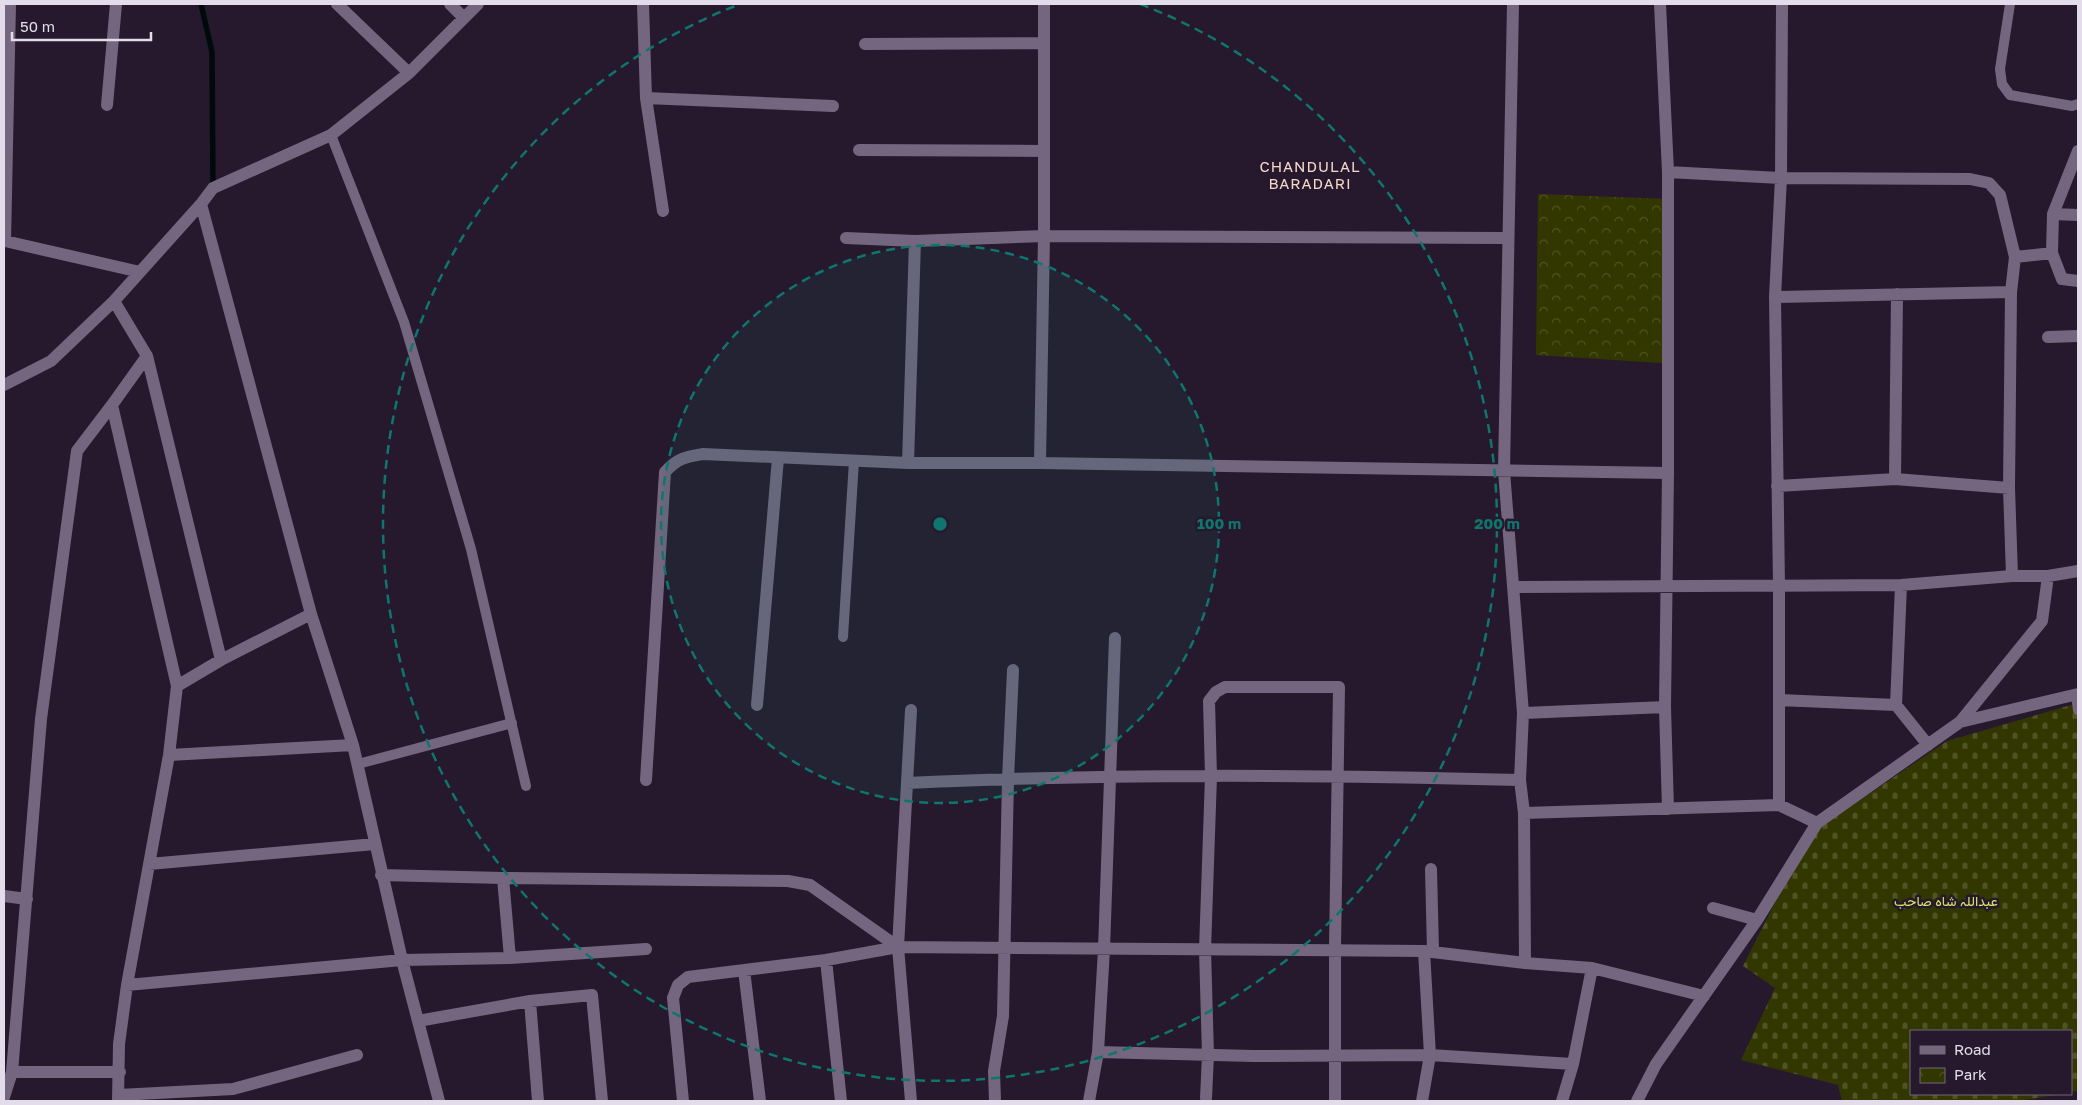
<svg xmlns="http://www.w3.org/2000/svg" width="2082" height="1105" font-family="'Golos Text',Vazirmatn,sans-serif">
<defs>
<pattern id="cemetery-stones" width="16" height="16" patternUnits="userSpaceOnUse" patternTransform="scale(1.25)"><rect width="16" height="16" fill="#323700"/><path d="M2 7V4a2 2 0 0 1 4 0v3zM10 15v-3a2 2 0 0 1 4 0v3z" fill="#505325"/></pattern>
<pattern id="park-crowns" width="20" height="18" patternUnits="userSpaceOnUse" patternTransform="scale(1.25)"><rect width="20" height="18" fill="#323700"/><path d="M2 6a3 3 0 1 1 6 0M12 15a3 3 0 1 1 6 0" fill="none" stroke="#505325"/></pattern>
</defs>
<rect width="100%" height="100%" fill="#26192d"/>
<!-- cemetery -->
<path fill="url(#cemetery-stones)" d="M2078,703v388l-7,1v-61h-160v63h150l-43,7h-176l-4,-16 -97,-25 34,-72 -32,-22 52,-103 27,-37 125,-85z"/>
<!-- park -->
<path fill="url(#park-crowns)" d="M1538,194l131,5 -7,164 -126,-8z"/>
<g fill="none" stroke-linecap="round" stroke-linejoin="round">
<!-- stream -->
<path stroke="#000a0d" stroke-width="5.5" d="M201,4l11,48 1,136"/>
<!-- service -->
<path stroke="#74667e" stroke-width="10" d="M2010,4l-10,65 2,15 8,11 62,11 6,-2
M331,135l73,187 67,227 55,237
M843,637l11,-176
M2076,695l2,15
M358,764l154,-41"/>
<!-- minor -->
<path stroke="#74667e" stroke-width="12" d="M10,4l-5,237 135,31
M337,4l72,69
M450,4l14,14
M643,4l3,94 17,113
M1513,4l-9,467 19,242 -3,67 4,33 1,150
M865,44l179,-1
M646,98l187,8
M107,105l9,-101
M859,150l185,1
M1668,172l113,6 189,1 19,4 11,12 15,62 -4,35 -236,5
M201,204l110,410 42,131 49,215 37,141
M2053,214l25,1
M846,238l69,3 129,-5 463,2
M2052,253l10,26 16,2
M2015,257l37,-4 1,-39 25,-63
M114,301l33,55 -35,49 65,281 -8,69 -42,230 -8,59 -1,57
M2048,337l30,-1
M147,356l74,304
M4,385l47,-24 63,-60 87,-97 12,-16 118,-53 78,-62 69,-69
M908,463l7,-222
M1040,463l4,-227v-232
M1895,479l2,-185
M1777,486l118,-7 114,9 3,88
M2009,488l2,-196
M1513,587l388,-2 111,-9h36l30,-5
M177,686l44,-26 90,-46
M1779,700l117,5 32,40
M757,705l21,-247
M1896,705l5,-120
M1665,707l3,102
M1523,713l142,-6 3,-234v-301l-8,-168
M1960,722l82,-101 6,-45
M169,755l184,-10
M646,780l19,-308c13,-14 20,-15 38,-18l205,9h132l628,10
M907,783c204,-10 409,-8 613,-3
M1779,805v-219l-4,-289 6,-119 1,-174
M1524,813l255,-8 38,18
M149,864l226,-20
M1431,869l2,82
M381,875l122,3 285,3 22,4 88,62 526,4 101,12 67,5 112,28
M503,878l7,80
M4,896l23,3
M1713,908l44,12
M898,947l13,-237
M826,960l15,141
M744,970l16,131
M127,985l275,-25 108,-2 136,-9
M530,1001l8,100
M418,1021l112,-20 62,-6 10,106
M1098,1052l155,4 177,-1 143,9
M12,1072h108
M119,1095l114,-6 124,-34
M4,1097l8,-25 29,-353 36,-268 35,-46
M1206,1098l2,-43 -3,-105 6,-174 -2,-75 7,-9 9,-5h114l-4,262v152
M683,1101l-10,-103 5,-13 10,-8 138,-17 72,-13 13,154
M995,1101l-1,-30 9,-55 5,-237 5,-109
M1089,1101l9,-49 6,-103 11,-311
M1422,1101l8,-46 -6,-104
M1562,1101l11,-37 19,-96
M1637,1101l19,-37 101,-144 60,-97 143,-101 118,-28"/>
</g>
<!-- distance rings -->
<circle cx="940" cy="524" r="279" fill="#0f766e" fill-opacity=".12"/>
<g fill="none" stroke="#0f766e" stroke-width="2.5" stroke-dasharray="9 6">
<circle cx="940" cy="524" r="279"/>
<path d="M1140 4A557 557 0 1 1 740 4"/>
</g>
<g text-anchor="middle" dominant-baseline="central" stroke-width="5" stroke-linejoin="round" paint-order="stroke">
<!-- park labels -->
<g font-size="14" fill="#d4e468" stroke="#26192d">
<text x="1946" y="900">عبداللہ شاہ صاحب</text>
</g>
<!-- neighbourhood labels -->
<g font-size="15" letter-spacing="1" fill="#f6d6c9" stroke="#26192d">
<text x="1310" y="166">CHANDULAL<tspan x="1310" dy="17">BARADARI</tspan></text>
</g>
</g>
<circle cx="940" cy="524" r="8" fill="#0f766e" stroke="#26192d" stroke-width="2.5"/>
<g font-size="15" text-anchor="middle" font-weight="bold" fill="#0f766e" stroke="#26192d" stroke-width="5" stroke-linejoin="round" paint-order="stroke">
<text x="1219" y="529">100 m</text>
<text x="1497" y="529">200 m</text>
</g>
<!-- border -->
<rect width="2082" height="1105" fill="none" stroke="#e4dcea" stroke-width="10"/>
<!-- legend -->
<rect x="1910" y="1030" width="162" height="65" fill="#26192d" stroke="#726779"/>
<rect x="1920" y="1046" width="25" height="8" fill="#74667e" stroke="#726779"/>
<text x="1954" y="1055" font-size="15" fill="#e4dcea">Road</text>
<rect x="1920" y="1068" width="25" height="15" fill="url(#park-crowns)" stroke="#726779"/>
<text x="1954" y="1080" font-size="15" fill="#e4dcea">Park</text>
<!-- scale -->
<path d="M12 32v8h139v-8" fill="none" stroke="#e4dcea" stroke-width="2.5"/>
<text x="20" y="32" font-size="15" fill="#e4dcea" stroke="#26192d" stroke-width="4" paint-order="stroke">50 m</text>
</svg>
